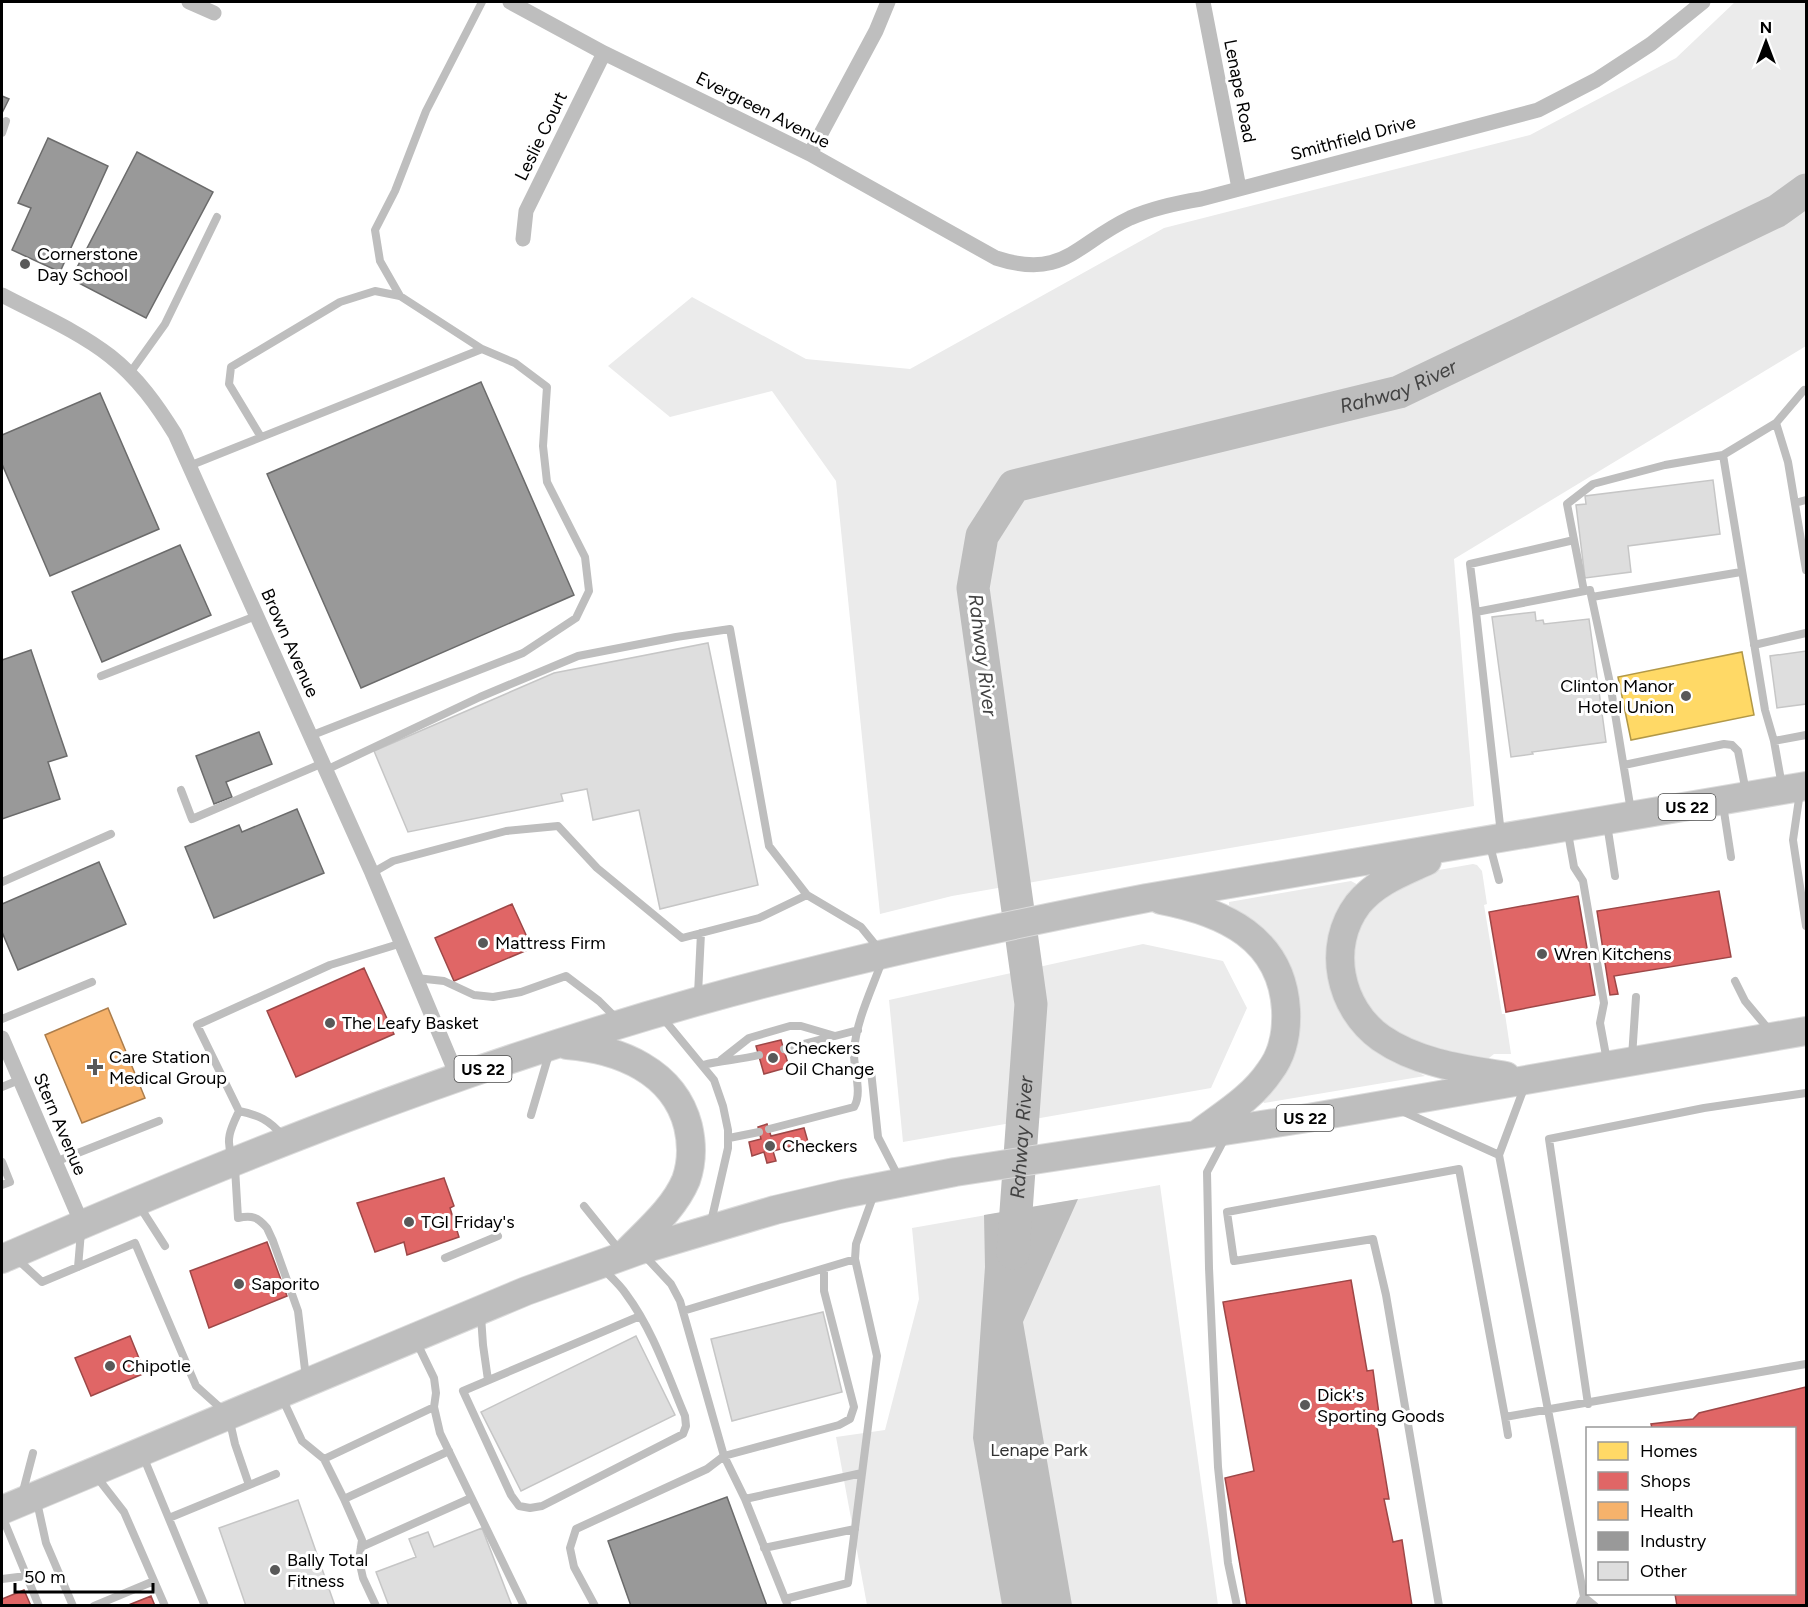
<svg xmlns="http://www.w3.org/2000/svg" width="1808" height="1607" font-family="Figtree,sans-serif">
<rect width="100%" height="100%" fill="#fff"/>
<!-- green -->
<path fill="#ebebeb" d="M1735,2h71v344l-352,213 20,247 -522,90 -72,18 -44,-433 -64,-90 -102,26 -62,-51 84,-69 114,62 104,10 254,-141 366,-93 146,-77z
M1473,864l4,1 5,6 5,33 -3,1 18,109h3l6,40h-17l-5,4 -17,1 -70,-19 -37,-34 -15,-51 16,-45 50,-36z
M1351,881l11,6 -31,51 66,124 28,14 -161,27 -2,-4 28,-40 -31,-133 -30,-21v-3z
M1143,944l80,17 24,47 -36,80 -308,54 -14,-142z
M1160,1185l58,420h-351l-31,-168 49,-7 34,-131 -7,-71z"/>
<!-- water -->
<path fill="#bdbdbd" d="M1078,1199l-55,123 49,283h-70l-29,-167 12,-171 -1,-52z"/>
<!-- homes -->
<path fill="#ffd966" stroke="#b29847" stroke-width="1.5" d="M1742,652l12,63 -123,25 -13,-63z"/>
<!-- shops -->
<path fill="#e06666" stroke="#9d4747" stroke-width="1.5" d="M1719,891l12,66 -117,19 4,18 -8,1 -13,-84z
M1578,896l17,99 -89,17 -17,-100z
M512,904l20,44 -78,33 -19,-43z
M364,968l30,66 -98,43 -29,-66z
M781,1040l8,27 -25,7 -8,-28z
M767,1124l4,12 33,-8 4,14 -35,9 3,10 -9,2 -3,-11 -12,4 -3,-14 12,-3 -3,-12z
M444,1178l10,28 -4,2 9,29 -52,18 -3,-13 -29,10 -18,-49z
M267,1242l20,54 -78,32 -19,-57z
M1351,1280l16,91 6,-1 6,44 -4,1 14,84h-5l9,43 9,-2 10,66h-165l-22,-128 29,-7 -31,-169z
M130,1336l15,37 -54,23 -16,-38z
M1806,1387v219h-129l-2,-12h119v-166h-142l-1,-4 42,-5 6,-6z
M24,1590l7,16h-29v-7z
M151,1596l4,10h-29z"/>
<!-- health -->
<path fill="#f6b26b" stroke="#ac7d4b" stroke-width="1.5" d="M108,1008l37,90 -63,25 -37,-88z"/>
<!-- industry -->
<path fill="#999" stroke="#6b6b6b" stroke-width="1.5" d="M2,96l7,3 -7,14z
M48,138l60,28 -48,106 -48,-22 19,-42 -13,-5z
M137,152l76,40 -67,126 -75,-39z
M481,382l93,213 -213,93 -94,-214z
M100,393l59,136 -109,47 -48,-112v-29z
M180,545l31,70 -109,47 -30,-70z
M31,650l36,106 -19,6 12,37 -58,20v-159z
M259,732l13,32 -46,18 6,15 -18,7 -18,-48z
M297,809l27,64 -110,45 -29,-71 54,-22 3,7z
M99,862l27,62 -108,46 -16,-38v-28z
M727,1497l40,109h-136l-23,-65z"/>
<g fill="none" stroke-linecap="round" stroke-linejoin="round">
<!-- river -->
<path stroke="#bdbdbd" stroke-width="33" id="s1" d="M1013,1253l18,-249 -58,-416 9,-52 32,-50 385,-94 378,-181 29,-21"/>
</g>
<!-- building -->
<path fill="#dedede" stroke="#c6c6c6" stroke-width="1.5" d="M1713,480l7,54 -92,12 3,26 -46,6 -9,-73 10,-1 -1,-8z
M1535,612l1,9 7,-1 1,4 45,-5 17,123 -74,10 1,2 -22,3 -19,-140z
M708,643l50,242 -98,24 -21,-99 -46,10 -6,-31 -26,5 2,7 -155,31 -34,-81 180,-78z
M1806,651v53l-29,4 -7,-52z
M823,1312l19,80 -110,29 -21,-82z
M636,1336l39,79 -154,76 -40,-79z
M298,1500l37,106h-89l-27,-78z
M482,1528l30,78h-123l-13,-34 40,-15 -7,-18 19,-7 6,15z"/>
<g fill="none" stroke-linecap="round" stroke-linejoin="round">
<defs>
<path id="highway" d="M1427,861c-26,12 -51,21 -69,43 -32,42 -19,104 23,134 36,25 82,31 125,38
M1161,900c63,12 121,38 125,110 1,22 -3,44 -16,61 -18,27 -47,44 -72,63
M567,1045c52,4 107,26 121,81 4,17 4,37 -2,54 -12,29 -40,52 -61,74
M2,1259c227,-99 458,-191 697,-258 148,-41 298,-74 448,-103l659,-112
M2,1510l524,-219 114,-41 135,-40 68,-16 112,-22 353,-54 498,-87"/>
</defs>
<!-- highway casing -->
<use href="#highway" stroke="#dbdbdb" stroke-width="30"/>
<!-- lane -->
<path stroke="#bebebe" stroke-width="8" d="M2,133l4,-12
M400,296l-20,-35 -5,-31 20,-39 31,-80 56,-109
M130,373l35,-49 52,-107
M1776,423l12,39 18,108
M261,437l-32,-53 2,-17 109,-65 35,-11 25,5 82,53
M189,466l293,-117 33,14 32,24 -4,59 4,36 38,75 4,34 -13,27 -53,35 -213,83
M1795,503l11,-3
M1584,591l-17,-87 26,-20 72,-19 58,-10
M1592,597l149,-25
M1476,612l-6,-48 104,-24
M1754,645l52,-12
M101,676l155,-60
M1774,741l32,-6
M1624,765l100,-21 8,1 6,6 8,41
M326,770l154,-73 98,-41 98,-19 54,-8 39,217 38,49
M1782,786l-8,-45 -9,-31 -42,-255 53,-32 28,-33
M181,790l11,29 131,-56
M1800,792l-7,48 13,86
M1723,805l8,52
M1607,824l8,52
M1568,833l6,34 9,14 21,122 -4,20 7,38
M1501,834l-25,-222 114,-22 20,93 21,128
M1490,846l9,34
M372,873l21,-12 113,-30 52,-5 39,42 85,70 77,-20 48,-23 54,32 17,21
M2,882l109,-48
M416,978l28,3 30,14 19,2 28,-5 45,-16 33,25 18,18
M1735,981l10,20 25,30
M698,994l3,-61
M662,1017l52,63 9,26 5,24v18l-17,74
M2,1019l90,-37
M784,1049l50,-13
M1632,1057l4,-60
M721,1060l28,-22 41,-12h11l34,10 23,-6
M703,1065c19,-5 37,-5 56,-10
M854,1073l17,-2 7,66 20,39
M2,1087l17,-7
M1524,1088l-25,67 85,442 11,9
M239,1111l-42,-86 133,-60 72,-22
M239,1111c20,4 30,9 44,25
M1402,1111l97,44
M531,1115l18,-61
M769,1129l85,-22c9,-14 -1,-39 0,-56 2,-30 18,-62 28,-90
M1226,1136l-19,36 2,96 9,199 10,96 9,43
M729,1138l30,-6
M232,1157c-7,-18 -1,-29 7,-46
M2,1162l8,20 -8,3
M55,1162l104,-41
M235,1168l3,50c14,-3 20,-1 29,10l6,13 25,70 8,67
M584,1206l37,46
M140,1207l25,39
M644,1255l27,29 9,17 44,155 115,-31 11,-6 4,-12 -30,-116v-22
M445,1258l53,-22
M18,1260l24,22 93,-39 61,143 29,26
M78,1267l3,-35
M604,1270c7,7 16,15 22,24 27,36 42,82 59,122l1,10 -3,8 -141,72 -12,2 -11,-2 -8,-11 -48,-104 177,-75
M683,1311l172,-52
M481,1316l2,29 5,35
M417,1343l17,35 2,15 -2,14 6,26 84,173
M283,1400l19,41 22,18 20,40 18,41 -3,20 4,18 13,28
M1588,1404l-39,-265 155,-31 102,-15
M1505,1417l3,18
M230,1422l5,22 14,41
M143,1456l62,150
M324,1459l110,-52
M96,1476l28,36 41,94
M22,1495l11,-42
M344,1499l105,-48
M745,1499l117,-26
M37,1502l9,41 27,63
M2,1516l37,90
M169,1518l107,-44
M361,1547l110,-49
M764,1548l91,-19
M2,1579l24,-3
M785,1599l63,-16 29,-227 -22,-97 1,-15 18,-50
M94,1606l60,-25
M595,1606l-21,-39 -4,-19 6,-19 131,-60 17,-13 21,43 43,107
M1439,1606l-53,-311 -13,-56 -139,22 -7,-49 232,-43 46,248 301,-53
M1579,1606l5,-9"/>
<!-- street -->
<path stroke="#bebebe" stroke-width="15" d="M189,2l25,11
M510,2l94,51 206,101 186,104c68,22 79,-14 134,-40 23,-10 46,-15 71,-19l337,-89 58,-30 55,-36 52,-42
M1203,2l36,186
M810,154l66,-123 12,-29
M523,239l3,-28 78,-158
M2,295c36,19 76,36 108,61 28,22 47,49 65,78l197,439 86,205
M2,1038l80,186"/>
<!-- highway -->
<use href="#highway" stroke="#bebebe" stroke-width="28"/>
</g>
<!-- markers -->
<g fill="#595959" stroke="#fff" stroke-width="2">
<circle cx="25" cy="264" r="6"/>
<circle cx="1686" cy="696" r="6"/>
<circle cx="483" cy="943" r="6"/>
<circle cx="1542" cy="954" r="6"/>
<circle cx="330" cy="1023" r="6"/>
<circle cx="773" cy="1058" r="6"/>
<path d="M92 1058h6v6h6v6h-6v6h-6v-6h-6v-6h6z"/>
<circle cx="770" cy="1146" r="6"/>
<circle cx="409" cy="1222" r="6"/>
<circle cx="239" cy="1284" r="6"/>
<circle cx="110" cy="1366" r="6"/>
<circle cx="1305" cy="1405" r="6"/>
<circle cx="275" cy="1570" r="6"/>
</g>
<g text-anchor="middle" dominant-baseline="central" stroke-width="6" stroke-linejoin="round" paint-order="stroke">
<!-- shield labels -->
<g fill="#fff" stroke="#4c4c4c" stroke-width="1.5">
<rect x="1658.5" y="794" width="57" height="26" rx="4.5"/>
<rect x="454.5" y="1056" width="57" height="26" rx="4.5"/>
<rect x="1276.5" y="1105" width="57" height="26" rx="4.5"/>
</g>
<g font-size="16" font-weight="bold" fill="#000">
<text x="1687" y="807">US 22</text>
<text x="483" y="1069">US 22</text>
<text x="1305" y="1118">US 22</text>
</g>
<!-- street labels -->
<g font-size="18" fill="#000" stroke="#fff">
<text transform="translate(1240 91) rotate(79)">Lenape Road</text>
<text transform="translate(763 110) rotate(27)">Evergreen Avenue</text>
<text transform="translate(541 136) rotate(-64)">Leslie Court</text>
<text transform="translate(1353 138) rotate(-15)">Smithfield Drive</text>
<text transform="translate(290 643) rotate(66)">Brown Avenue</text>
<text transform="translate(60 1124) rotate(67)">Stern Avenue</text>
</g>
<!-- poi labels -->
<g font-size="18" fill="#000" stroke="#fff" text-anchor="start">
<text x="37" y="254">Cornerstone<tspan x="37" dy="21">Day School</tspan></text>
<text x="1674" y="686" text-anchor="end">Clinton Manor<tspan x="1674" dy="21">Hotel Union</tspan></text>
<text x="495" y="943">Mattress Firm</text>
<text x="1554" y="954">Wren Kitchens</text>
<text x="342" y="1023">The Leafy Basket</text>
<text x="785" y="1048">Checkers<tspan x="785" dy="21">Oil Change</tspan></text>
<text x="109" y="1057">Care Station<tspan x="109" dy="21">Medical Group</tspan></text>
<text x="782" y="1146">Checkers</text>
<text x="421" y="1222">TGI Friday's</text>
<text x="251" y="1284">Saporito</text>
<text x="122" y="1366">Chipotle</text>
<text x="1317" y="1395">Dick's<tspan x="1317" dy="21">Sporting Goods</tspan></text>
<text x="287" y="1560">Bally Total<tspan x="287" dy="21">Fitness</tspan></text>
</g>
<!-- park labels -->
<g font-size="18" fill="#313131" stroke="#fff">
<text x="1039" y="1450">Lenape Park</text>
</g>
<!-- water labels -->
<g font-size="20" font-style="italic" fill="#424242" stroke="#fff">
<text stroke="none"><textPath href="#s1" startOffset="1179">Rahway River</textPath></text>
<text transform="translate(983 655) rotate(83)">Rahway River</text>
<text stroke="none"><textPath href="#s1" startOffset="116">Rahway River</textPath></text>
</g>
</g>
<!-- border -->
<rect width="1808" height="1607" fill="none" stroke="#000000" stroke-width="6"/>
<!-- legend -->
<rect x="1586" y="1427" width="210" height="168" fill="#ffffff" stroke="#999999" stroke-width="1.5"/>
<rect x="1598" y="1442" width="30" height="18" fill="#ffd966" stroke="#999999" stroke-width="1.5"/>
<text x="1640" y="1457" font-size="18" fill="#000000">Homes</text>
<rect x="1598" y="1472" width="30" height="18" fill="#e06666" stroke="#999999" stroke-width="1.5"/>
<text x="1640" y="1487" font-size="18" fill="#000000">Shops</text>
<rect x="1598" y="1502" width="30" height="18" fill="#f6b26b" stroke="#999999" stroke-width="1.5"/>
<text x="1640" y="1517" font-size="18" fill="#000000">Health</text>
<rect x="1598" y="1532" width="30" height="18" fill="#999999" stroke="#999999" stroke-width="1.5"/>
<text x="1640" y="1547" font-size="18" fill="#000000">Industry</text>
<rect x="1598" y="1562" width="30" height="18" fill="#dedede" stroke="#999999" stroke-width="1.5"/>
<text x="1640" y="1577" font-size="18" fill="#000000">Other</text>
<!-- north arrow -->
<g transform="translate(1766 42)" stroke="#ffffff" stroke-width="4.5" paint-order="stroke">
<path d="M0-4.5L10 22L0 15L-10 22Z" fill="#000000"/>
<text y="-9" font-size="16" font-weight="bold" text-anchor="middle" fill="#000000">N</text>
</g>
<!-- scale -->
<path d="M15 1583v9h138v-9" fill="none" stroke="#000000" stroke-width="3"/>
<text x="24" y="1583" font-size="18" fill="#000000" stroke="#ffffff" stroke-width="4.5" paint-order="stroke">50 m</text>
</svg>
